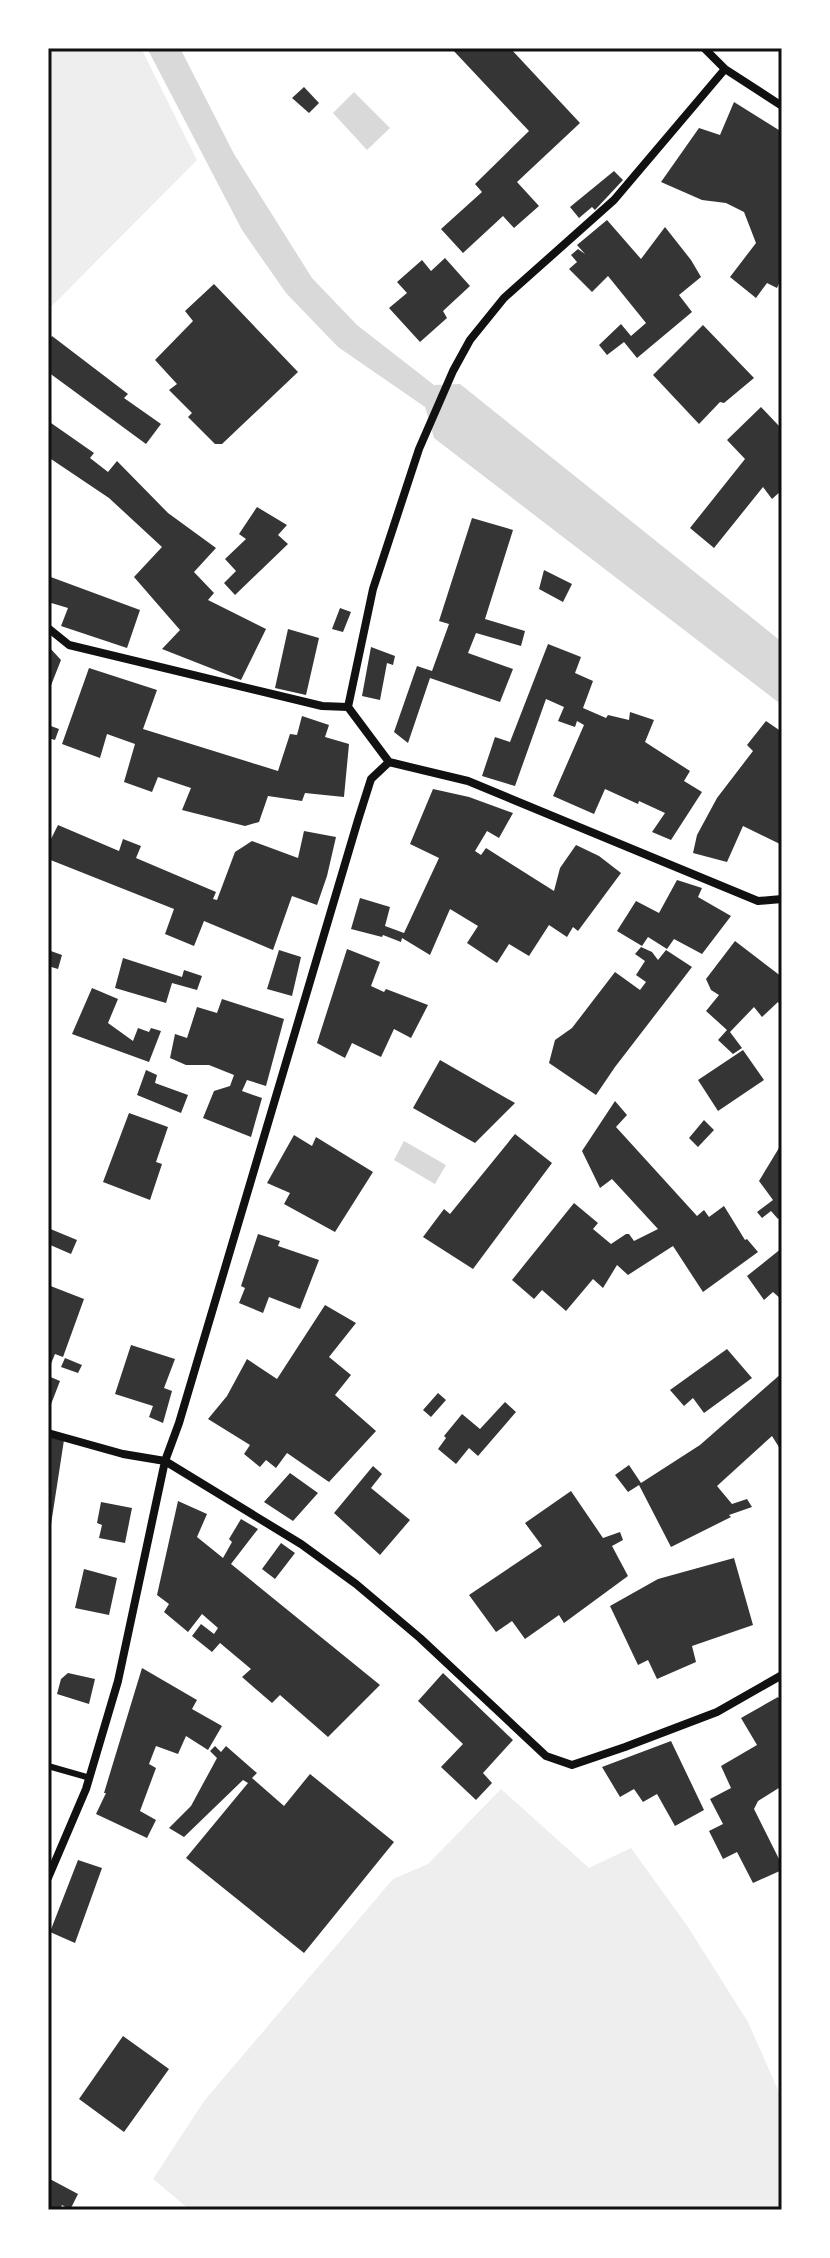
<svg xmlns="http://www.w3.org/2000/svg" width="830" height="2258" font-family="Barlow,sans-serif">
<rect width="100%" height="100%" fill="#fff"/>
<!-- green -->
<path fill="#eee" d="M48,48h93l56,112 -149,150z
M501,1789l88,79 42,-20 57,79 60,95 34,77v111h-592l-37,-31 51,-78 189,-222 35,-15z"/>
<!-- water -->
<path fill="#d9d9d9" d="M147,48h33l54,106 78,124 45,47 77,60 26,-1 322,258v63l-348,-267 -9,-31 -87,-60 -52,-54 -44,-63z
M354,92l36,36 -23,22 -34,-37z
M404,1141l42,24 -11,19 -41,-24z"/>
<!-- building -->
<path fill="#353535" d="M451,48h59l70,75 -63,59 22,24 -25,22 -11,-12 -40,37 -22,-24 41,-37 -7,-8 54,-53z
M304,87l15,16 -10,10 -17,-15z
M734,102l48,30 -2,86 2,1v58l-5,11 -10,-5 -11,15 -26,-21 26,-34 -12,-31 -18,-9 -24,-3 -41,-18 38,-54 21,7z
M614,171l9,9 -28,30 -3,-3 -13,11 -9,-11z
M607,220l34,39 24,-32 26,33 10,17 -22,18 13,17 -55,46 -13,-16 -17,13 -8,-10 22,-21 10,12 15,-13 -38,-47 -16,16 -23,-23 8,-7 -6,-7 7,-6 7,5 -8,-9z
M445,258l25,28 -27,25 4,7 -27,24 -31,-34 18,-15 -10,-11 25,-22 9,11z
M214,284l84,88 -76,72h-7l-27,-27 4,-4 -23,-23 8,-6 -22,-24 38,-39 -8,-10z
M703,325l51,53 -30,25 -4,-1 -21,22 -46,-49z
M52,336l76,58 -4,4 37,26 -15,20 -98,-72v-30z
M761,407l18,19 3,-3v67l-10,9 -9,-12 -49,61 -24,-20 55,-69 -18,-19z
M51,423l43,30 -4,5 18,14 9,-11 51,52 48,35 -22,24 20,21 -6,7 58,29 -25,51 -79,-31 18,-19 -46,-53 28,-30 -53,-49 -61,-41v-29z
M257,507l30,18 -9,10 10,9 -53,51 -11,-12 12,-12 -11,-12 21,-20 -7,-5z
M472,518l41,12 -28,89 40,12 -4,15 -45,-13 -8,20 45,16 -13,33 -70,-24 -22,65 -14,-11 23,-66 15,5 17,-47 -10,-3z
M544,570l28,14 -9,18 -24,-13z
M48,576l92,34 -13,38 -66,-22 7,-18 -20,-6z
M340,608l11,4 -8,20 -11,-3z
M288,629l31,9 -13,57 -31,-7z
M548,644l33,13 -6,16 18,8 -10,27 23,10 2,-3 21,5 1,-8 24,8 -9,22 45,29 -6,10 18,11 -31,48 -19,-8 13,-19 -26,-12 -1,3 -33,-15 -11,25 -41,-18 31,-71 -7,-4 -2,6 -17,-6 6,-14 -18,-8 -31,87 -33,-10 13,-39 15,5z
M49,647l12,13 -13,33v-44z
M371,647l24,9 -2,9 -6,-2 -7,37 -18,-4z
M89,668l68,22 -14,39 135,42 12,-37 7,1 5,-19 27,9 -4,12 24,7 -5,53 -39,-4 -3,8 -34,-5 -9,26 -14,4 -63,-16 9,-22 -33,-11 -6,15 -28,-10 11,-38 -28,-10 -7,24 -38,-14z
M766,721l16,11v113l-39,-19 -16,36 -34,-9 4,-18 20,-37 36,-47 -6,-6z
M48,725l11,4 -4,11 -7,-2z
M433,789l36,8 44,16 -14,25 -12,-7 -12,20 6,4 5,-7 68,43 6,-23 16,-23 23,11 22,17 -43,58 -5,-4 -6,10 -18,-12 -20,31 -20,-12 -12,19 -30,-20 11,-17 -28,-17 -20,46 -28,-17 -1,4 -18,-7 -1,2 -31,-8 9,-31 30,9 -5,19 19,7 35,-75 -29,-14z
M58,825l61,26 4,-12 18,7 -5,12 80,34 -3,7 4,1 18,-48 17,-11 46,17 6,-27 32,6 -9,39 -10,29 -25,-9 -19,54 -69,-29 -10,25 -29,-12 9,-25 -126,-50v-14z
M677,880l25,8 -4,9 33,19 -29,38 -28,-15 -7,10 -19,-12 -6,9 -25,-15 19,-30 23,12z
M735,941l47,36v31l-4,-6 -16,15 -8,-10 -24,25 12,16 -9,6 -15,-14 9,-10 -21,-19 13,-16 -8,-5 -5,-11z
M641,947l11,5 6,8 8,-10 26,17 -77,100 -19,28 -47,-32 6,-23 17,-12 43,-56 25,18 6,-8 -10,-7 9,-14 -10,-7z
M347,949l33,13 -9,24 13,6 2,-3 42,16 -17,33 -17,-9 -13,28 -29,-14 -7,15 -28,-15z
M48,950l14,5 -4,14 -10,-3z
M279,950l22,7 -9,39 -25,-7z
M123,958l59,19 2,-7 18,6 -5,14 -25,-7 -6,20 -51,-15z
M92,988l26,11 -10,24 25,18 5,-13 11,4 2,-4 10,3 -12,31 -77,-28z
M222,999l62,20 -18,67 -19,-6 -5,11 20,7 -11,39 -48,-19 11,-27 16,-5 4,-11 -25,-10h-23l-16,-7 5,-24 12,4 10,-31 20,6z
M743,1050l21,30 -46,31 -20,-31z
M440,1060l75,43 -40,40 -62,-35z
M146,1070l11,5 -2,8 33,12 -7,18 -44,-18z
M615,1101l12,14 -11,12 81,89 7,-6 5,7 15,-11 21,34 2,-1 11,13 -55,40 -30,-46 -45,29 -11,-10 -14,23 -10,-9 -27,32 -24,-21 -8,9 -22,-19 62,-77 24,20 -5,6 18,15 15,-10h3l5,7 24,-12 -46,-50 -12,9 -18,-37z
M129,1113l39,14 -12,35 6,2 -12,36 -47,-18z
M704,1120l10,10 -16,17 -9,-9z
M515,1134l37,29 -79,106 -50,-32 21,-28 6,5z
M294,1135l18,11 4,-9 57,35 -38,60 -51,-28 6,-11 -23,-10z
M782,1143v72l-4,4 -7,-8 -9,7 -5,-6 16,-12 -14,-19z
M48,1228l29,12 -6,14 -23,-10z
M258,1234l22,7 -2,5 41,14 -19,49 -31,-12 -6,16 -24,-10 6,-15 -4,-2z
M782,1248v52l-9,-8 -9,8 -17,-24z
M48,1285l36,14 -21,58 -8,-3 -7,17z
M325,1305l31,18 -27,34 22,18 -16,20 41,36 -47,51 -42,-29 -11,15 -10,-8 -6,7 -16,-13 6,-9 -42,-26 19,-23 20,-37 30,20z
M131,1345l44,14 -11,29 8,3 -9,32 -14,-6 4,-11 -38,-12z
M727,1349l25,29 -48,35 -11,-15 -9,8 -14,-16z
M65,1358l17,7 -4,8 -17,-6z
M782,1373v54l-3,3 3,4v18l-10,-16 -55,50 15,18 15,-5 5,8 -23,8 2,2 -60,30 -32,-62 -11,7 -13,-17 14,-10 12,18 59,-38z
M48,1376l12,5 -12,31z
M438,1393l8,7 -15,17 -8,-7z
M505,1402l11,10 -38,44 -9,-8 -13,16 -18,-15 8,-11 -2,-2 18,-22 18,15z
M48,1436l16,4 -14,91h-2z
M373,1466l9,8 -11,14 39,32 -30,35 -46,-42z
M290,1473l28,20 -25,28 -29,-19z
M571,1491l32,47 17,-6 3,8 -11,6 16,30 -64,47 -5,-8 -34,24 -13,-18 -16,11 -27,-37 73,-49 -17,-23z
M178,1501l29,13 -10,23 26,21 9,-16 -3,-3 12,-20 17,10 -27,35 149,121 -52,52 -48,-42 -8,8 -30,-26 9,-8 -31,-26 -8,9 -20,-16 9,-12 13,10 4,-6 -16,-14 -14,18 -24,-20 5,-8 -12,-9z
M101,1502l31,6 -7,35 -26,-5 3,-13 -5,-2z
M281,1543l14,10 -20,26 -13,-10z
M734,1558l19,67 -61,21 4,16 -39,17 -9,-19 -10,5 -28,-59 48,-27z
M84,1569l33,9 -8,37 -34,-7z
M142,1668l55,32 -5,9 30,17 -14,24 -22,-14 -8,18 -22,-8 -7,18 7,4 -16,43 16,9 -9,18 -51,-24 10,-21h-2z
M68,1673l27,6 -6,25 -32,-10 4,-15z
M443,1673l70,67 -30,33 9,10 -16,17 -35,-33 22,-23 -45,-43z
M778,1697l4,6v83l-24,15 -4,8 28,56v5l-29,13 -16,-31 -14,7 -14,-28 14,-7 -13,-25 21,-11 -10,-22 36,-21 -16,-27z
M671,1741l33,69 -29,16 -18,-32 -14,8 -9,-13 -14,8 -18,-30z
M215,1746l6,6 5,-6 31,27 -5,5 32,28 26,-32 84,68 -90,111 -118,-95 62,-75 -5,-3 -59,57 -15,-9 22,-22 26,-48 -7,-7z
M78,1860l24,8 -27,75 -25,-11z
M123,2036l46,33 -45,63 -45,-33z
M48,2178l30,16 -8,16 -8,-5 -2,5h-12z"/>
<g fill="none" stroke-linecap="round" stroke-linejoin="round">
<!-- service -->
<path stroke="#111" stroke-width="6" d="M48,1766l42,12"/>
<!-- minor -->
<path stroke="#111" stroke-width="8" d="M704,48l21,21 57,37
M48,628l21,17 253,61 26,1
M348,707l25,-118 46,-140 34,-78 17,-31 34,-42 110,-98 111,-131
M348,707l41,55
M389,762l79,19 290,120 24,-2
M48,1433l75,21 42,7 136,83 55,40 64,54 126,118 26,9 53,-18 92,-35 65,-37
M48,1878l38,-89 32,-108 47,-220 14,-38 179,-603 13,-41 18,-17"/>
</g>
<!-- border -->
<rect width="830" height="2258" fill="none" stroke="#ffffff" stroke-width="100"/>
<rect x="50" y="50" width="730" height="2158" fill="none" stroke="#111" stroke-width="3"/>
</svg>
